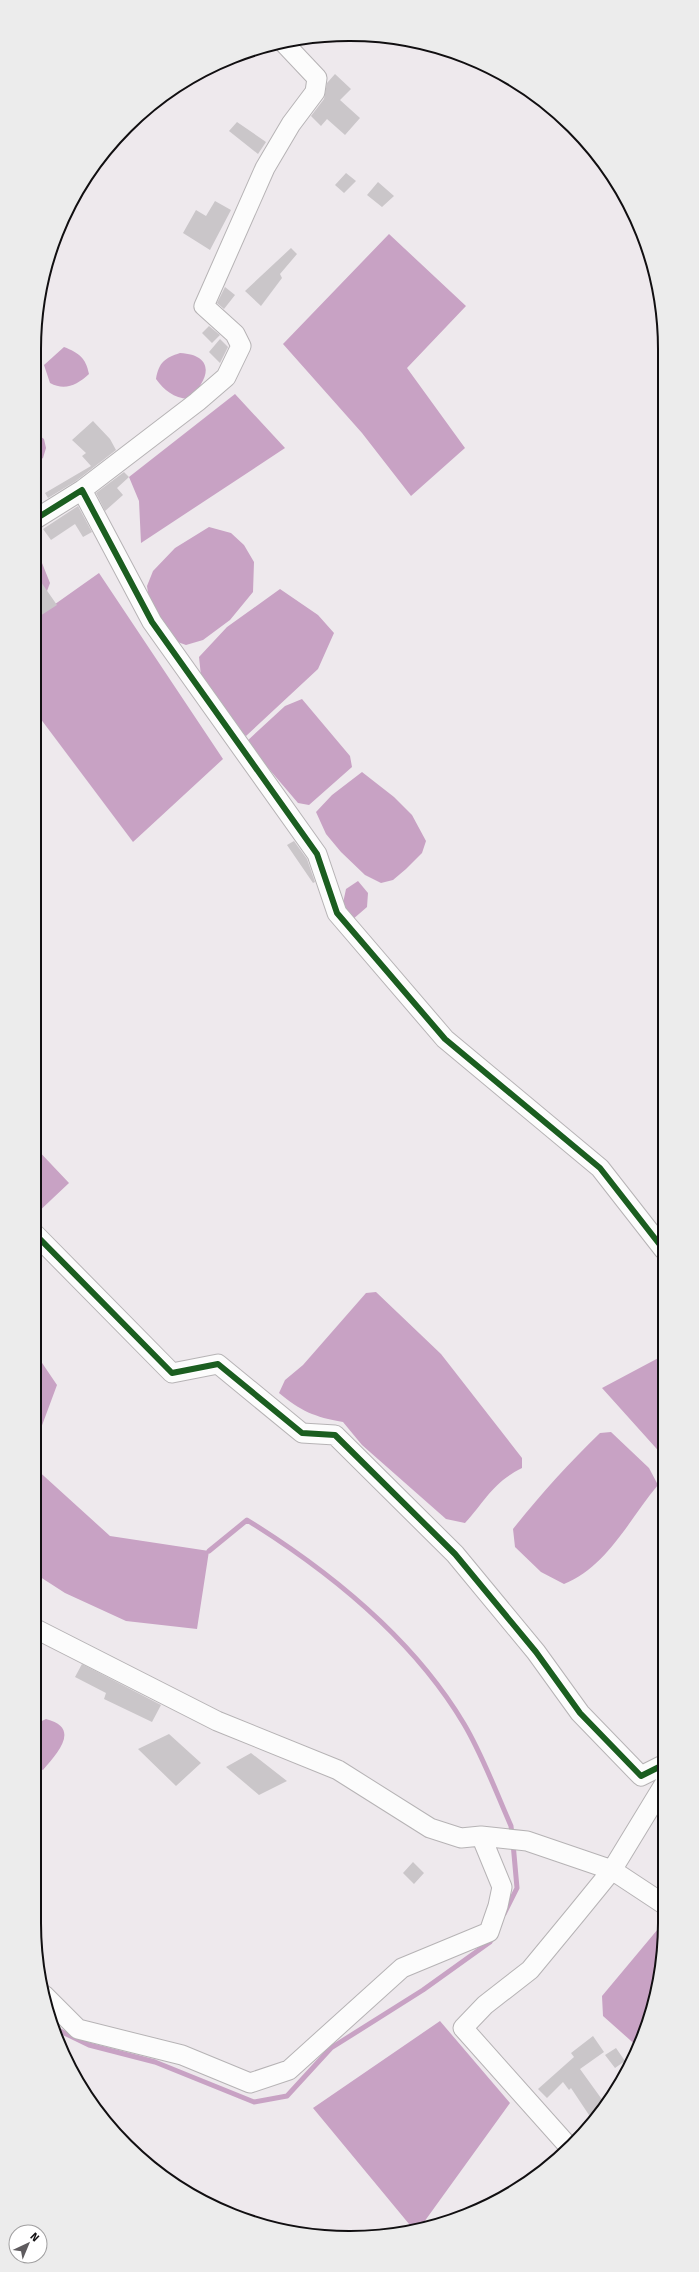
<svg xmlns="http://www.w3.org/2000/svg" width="699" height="2272" font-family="'Fira Sans',sans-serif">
<rect width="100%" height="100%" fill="#eee9ed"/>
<!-- water -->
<path fill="#c8a2c4" d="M389,234l77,72 -59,62 58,80 -54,48 -49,-63 -79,-89z
M64,347c15,6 22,11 25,27 -12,11 -24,17 -39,9l-6,-18z
M180,353c36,2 30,27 8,46 -14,-1 -24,-9 -32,-20 3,-17 9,-21 24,-26z
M235,394l50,54 -144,95 -2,-42 -10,-24z
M34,432l10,7 2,9 -3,10 -9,6z
M209,527l22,6 13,12 10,17 -1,30 -23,28 -27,20 -17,5 -14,-5 -22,-33 -3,-21 6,-15 22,-23z
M34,552l6,6 10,25 -3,8 -13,4z
M99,573l124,186 -90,83 -99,-132v-91z
M280,589l38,26 16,18 -16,36 -72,67 -14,-12 -31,-48 -2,-19 28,-30z
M302,699l48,57 2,11 -43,38 -11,-2 -52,-61 39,-36z
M362,772l32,25 18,18 14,26 -4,12 -16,16 -13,11 -12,3 -16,-8 -24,-23 -15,-18 -10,-22 16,-17z
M358,881l10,12 -1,14 -15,13 -8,-7 -1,-10 3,-14z
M34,1146l35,37 -35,33z
M376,1292l65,62 81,104v10c-30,15 -36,32 -57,55l-19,-4 -84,-74 -19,-23c-29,-5 -42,-11 -64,-29l6,-13 18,-15 63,-72z
M34,1351l23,34 -23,62z
M664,1355v102l-62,-69z
M611,1432l38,36 9,17c-28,33 -51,82 -94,99l-23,-12 -26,-25 -2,-18c27,-34 56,-66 87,-96z
M34,1467l76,69 99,15 -12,78 -71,-8 -61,-28 -31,-20z
M46,1719c35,9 12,33 -3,51l-9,-3c0,-16 -6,-42 12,-48z
M663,1923h2l-6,61 -20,64 -36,-32 -1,-20z
M440,2021l70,82 -91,126 -5,1 -101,-122z"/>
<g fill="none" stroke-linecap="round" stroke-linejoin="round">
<!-- stream -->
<path stroke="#c8a2c4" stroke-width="5" d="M209,1551l38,-31c82,51 167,120 217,204 19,32 32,68 47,102l1,9
M504,1914l13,-26 -4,-45
M54,2028l35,17 66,17 99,40 33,-6 44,-48 92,-58 67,-48 3,-5"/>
</g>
<!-- building -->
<path fill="#cac6c9" d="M335,74l16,15 -11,11 20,18 -15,17 -18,-16 -6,7 -10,-10 13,-17 3,-16z
M237,122l29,20 -8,12 -29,-23z
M346,173l10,8 -12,12 -9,-8z
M378,182l16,14 -12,11 -15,-12z
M215,201l16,9 -21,40 -27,-17 13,-23 10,6z
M291,248l6,6 -17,20 2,4 -21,28 -16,-15z
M225,287l10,8 -11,14 -7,-6z
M209,326l11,9 -8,8 -10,-10z
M220,339l8,8 -8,16 -11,-11z
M93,421l17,18 6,11 -40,31 -28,17 -3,-5 46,-27 -9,-10 4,-3 -14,-13z
M124,472l5,5 -12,11 6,7 -18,16 -9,-18z
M78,506l14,26 -9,5 -8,-13 -24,16 -8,-11z
M34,572l23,33 -17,11 -6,-9z
M294,841l13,18 8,23 -2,1 -26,-38z
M82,1664l79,41 -9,17 -48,-23 2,-6 -31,-16z
M169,1734l32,29 -25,23 -38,-37z
M251,1753l36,28 -28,14 -33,-28z
M413,1862l11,11 -10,11 -11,-11z
M593,2036l11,16 -24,17 26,36 -13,16 -22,-33 -2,2 -6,-8 -16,16 -9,-9 36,-32 -3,-4z
M616,2048l9,13 -10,7 -10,-13z"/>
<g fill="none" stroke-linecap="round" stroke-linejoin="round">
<defs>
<path id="street" d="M82,490l115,-88 29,-25 15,-31 -6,-12 -31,-28 61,-138 26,-44 24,-32 2,-14 -34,-36
M34,520l48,-30 70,132 165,232 20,59 108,126 155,129 64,82
M34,1233l138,140 46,-9 84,69 33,2 120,119 81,98 44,61 61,63 24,-12
M34,1628l183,93 121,49 92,58 31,10 20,-2 46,5 85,29 53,35
M44,1995l34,34 104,26 68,28 39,-13 113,-102 87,-36 9,-26 4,-19 -21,-51
M570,2148l-107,-120 22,-23 45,-35 47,-57 35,-43 53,-87"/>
</defs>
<!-- street casing -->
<use href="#street" stroke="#b6b3b5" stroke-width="21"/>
<!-- street -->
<use href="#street" stroke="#fcfcfc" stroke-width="19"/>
<defs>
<path id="cycleway" d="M34,520l48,-30 70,132 165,232 20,59 108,126 155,129 64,82
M34,1233l138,140 46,-9 84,69 33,2 120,119 81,98 44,61 61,63 24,-12"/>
</defs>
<!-- cycleway casing -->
<use href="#cycleway" stroke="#fff" stroke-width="8"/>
<!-- cycleway -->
<use href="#cycleway" stroke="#1b5e20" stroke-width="6"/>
</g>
<!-- crop -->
<path d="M0 0H699V2272H0ZM349 41H350A308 308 0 0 1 658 349V1923A308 308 0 0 1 350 2231H349A308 308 0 0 1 41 1923V349A308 308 0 0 1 349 41Z" fill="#ececec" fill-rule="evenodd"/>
<path fill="none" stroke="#110f11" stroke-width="2" d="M349 41H350A308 308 0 0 1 658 349V1923A308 308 0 0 1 350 2231H349A308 308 0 0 1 41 1923V349A308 308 0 0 1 349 41Z"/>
<!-- north arrow -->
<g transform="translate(28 2244) rotate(44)"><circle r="19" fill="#ffffff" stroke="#a09fa0"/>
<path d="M0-3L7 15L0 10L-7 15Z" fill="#5e5b5e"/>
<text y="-6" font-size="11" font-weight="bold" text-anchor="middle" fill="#110f11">N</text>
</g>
</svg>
